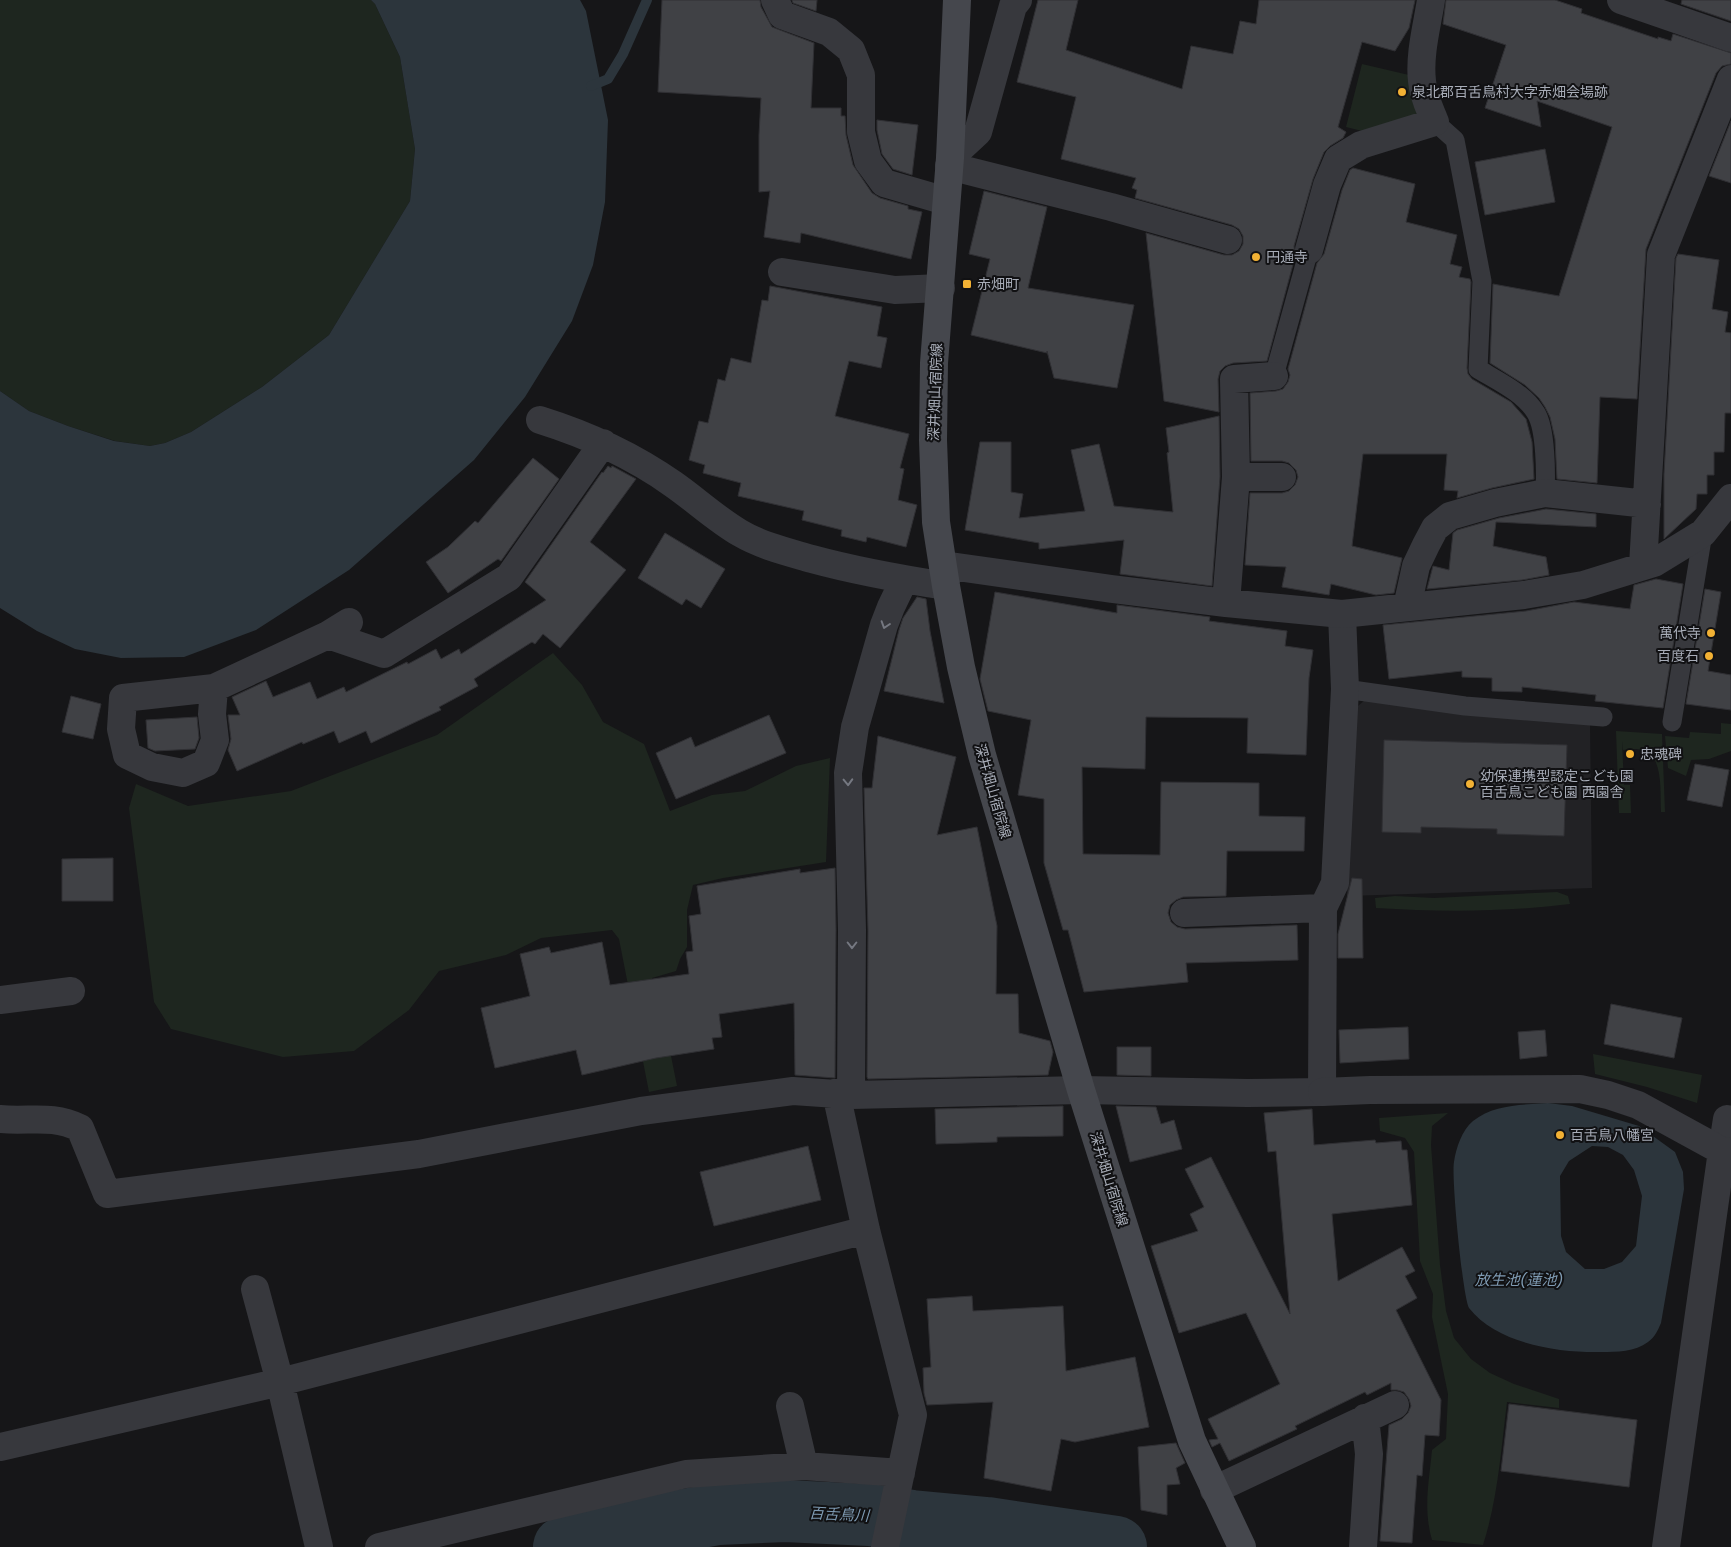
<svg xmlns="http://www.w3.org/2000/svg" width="1731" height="1547" font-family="Poppins,'Noto Sans JP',sans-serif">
<rect width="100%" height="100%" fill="#161618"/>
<!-- built -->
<path fill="#222225" d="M1365,700l225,25 2,163 -245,8 5,-185z"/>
<!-- green -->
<path fill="#1e261f" d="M0,0h371l4,4 25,53 15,92 -5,52 -81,134 -67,52 -71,45 -26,11 -15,3 -35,-5 -47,-15 -39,-15 -29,-20z
M1362,64l47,11 9,44 -56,12 -16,-4z
M553,653l29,32 21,37 41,22 26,67 42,-16 33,-4 51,-25 34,-8 -4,104 -103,16 -30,7 -6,25v37l-7,12 -4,12 -24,7 6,48 12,25 7,35 -28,6 -30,-153 -7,-9 -71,8 -35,17 -67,16 -30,39 -55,41 -71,6 -112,-28 -17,-27 -25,-194 7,-24 52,22 103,-15 146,-56z
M1721,723l10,1v27l-22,8 -18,1 -5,16 -18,-8 -3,-32 24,2 1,-6 31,2z
M1616,731l46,3 3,78h-4c-1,-21 2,-45 -12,-61l-13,-2 -13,1 -1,-9 2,44h6l1,28h-12z
M1557,892l11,4 2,8c-63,8 -130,8 -194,4l-1,-10 20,-2 39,2z
M1593,1054l109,21 -5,28 -50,-16 -52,-13z
M1448,1113l-16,13 -1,19 9,120 6,46 8,27 17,21 19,14 24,11 45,15v9l-52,-6c-6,48 -9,96 -24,143l-51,-5c-9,-31 -3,-58 0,-90l14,-11 2,-45 -16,-77 1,-23 -13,-33 -6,-109 -9,-14 -25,-7 -1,-13z"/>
<!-- water -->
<path fill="#2c353c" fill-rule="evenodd" d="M371,0h209l6,11 22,109 -3,82 -12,63 -21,56 -47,76 -51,63 -125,110 -93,60 -72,27 -63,1 -46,-9 -38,-18 -37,-23v-217l29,20 39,15 46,15 36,5 15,-3 26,-11 71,-45 67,-52 81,-134 5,-52 -15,-92 -25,-53z
M1548,1103l24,3 67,20 36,26 8,20 1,17 -23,134c-3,7 -6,14 -13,19 -13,10 -31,10 -47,10 -42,1 -104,-8 -132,-44 -6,-9 -18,-131 -15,-146 2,-14 8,-32 19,-41 21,-17 50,-16 75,-18zM1592,1146l16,1 15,8 11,15 8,26 -6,50 -14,16 -18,7h-19l-19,-17 -5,-16 -1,-60 9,-15z"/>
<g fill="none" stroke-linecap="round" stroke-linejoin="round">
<!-- stream -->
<path stroke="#2c353c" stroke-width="10" d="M591,86l17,-7 15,-25 24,-54"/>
<!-- river -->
<path stroke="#2c353c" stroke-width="62" d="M564,1547l57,-16 97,-17 67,-3 85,4 42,6 75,7 129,19"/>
</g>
<!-- building -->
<path fill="#404145" stroke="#303034" d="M662,0h98l1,7 11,20 42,16 -3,65h30v8h4l1,19 7,30 19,28 8,5 28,8v3l14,3 -11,47 -110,-26 -1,10 -36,-6 6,-46 -11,1v-57l2,-37 -103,-6z
M792,0h25l-1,11 -23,-8z
M1038,0h40l-12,50 116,39 9,-43 42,8 7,-33 16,3 3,-24h156l-6,28 -14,23 -33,-9 -24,85 8,5 -3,6 -13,8 -6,6 -11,27 -19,67 1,11 -28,104 -34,2 -8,3 -5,5 -2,8 1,33 -55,-11 -18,-168 78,22h8l7,-4 4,-7v-8l-4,-7 -7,-4 -97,-27 2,-8 -5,-2 4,-10 -75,-19 15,-62 -59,-15z
M1446,0h109l27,9 -1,4 77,26v-2l13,4 2,-7 58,19v11l-9,2 -6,7 -70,176 -9,150 -37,-2 -3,86 -40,-4 -2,-40 -5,-22 -5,-10 -6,-9 -14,-13 -35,-22 3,-79 66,12 53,-169 -75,-26 4,26 -56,-19 21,-63 -63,-21z
M1682,0h49v21l-50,-17z
M877,120l41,5 -6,50 -19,-6 -11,-15 -5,-24z
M1731,121v62l-22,-7z
M1545,149l10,53 -70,13 -10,-53z
M1353,168l62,16 -9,38 51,13 -7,29 12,3 -3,10 11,2 1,3 -4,86 1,6 4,5 39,23 15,17 6,23 2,37 -42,9 -35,10 1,-7 -14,-1 3,-36h-84l-11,92 50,12 -8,35 -18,2 -45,-11 -2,11 -47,-8 4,-20 -41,-2 5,-72h32l7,-2 6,-6 3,-8 -2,-7 -7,-7 -7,-2h-31l-1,-68 26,-2 7,-2 5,-7 2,-7 -2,-6 29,-106 7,-9 18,-64 8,-20z
M984,191l63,16 -19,81 106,17 -17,83 -63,-10 -7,-27v2l-76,-18 19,-76 -21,-5z
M1678,254l41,6 -7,49 16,3 -3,20 6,1v80h-6l-1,39h-10v23h-7v19h-10l-1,15 -32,30v-65l12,-216z
M770,286l112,21 -5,29 10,2 -6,30 -32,-7 -14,55 74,18 -9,34 4,1 -6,31 19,5 -11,42 -39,-10 -1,5 -25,-6 1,-6 -40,-10 2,-9 -66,-15 3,-13 -38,-10 2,-8 -16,-5 10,-39 9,2 10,-44 7,2 6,-23 20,5 11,-63 6,1z
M1219,416l1,61 -8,109 -92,-12 4,-34 -85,9v-6l-74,-13 15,-88h31v50l12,2 -4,24 66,-7 -14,-61 28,-6 15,62 59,6 -6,-59 2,-1 -3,-24z
M533,458l26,21 -58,82 -3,-2 -50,34 -22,-31 22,-15 27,-26 3,2z
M608,466l3,2 1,-2 24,13 -46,63 36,28 -66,78 -17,-14 -8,10 -3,-2 -58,37 4,7 -39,21 2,3 -70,33 -5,-12 -27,12 -5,-12 -31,13 -1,-2 -65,29 -9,-21 3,-11 -3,-24h12l-8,-18 34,-16 7,16 37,-15 7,17 27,-12 2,5 61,-30 1,2 28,-15 5,10 18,-10 2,5 85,-54 -21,-18 77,-110 1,1z
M1546,509l50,5v13l-100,-5 -3,24 53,11 3,18 -27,5 -95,9 6,-23 16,4 4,-37 4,-3 42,-12z
M665,533l60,36 -24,39 -15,-9 -4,6 -44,-27z
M1656,579l27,5 -20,124 -68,-7 1,-6 -74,-8v5l-30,-1v-13l-30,-1v-6l-73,8 -6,-54 143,-14 48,-9 56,7 4,-24z
M1705,589l16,3 -13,79 23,4v35l-45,-6z
M995,592l122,21v-8l93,12 -1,4 78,10 -2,15 28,4 -4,28 -3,77 -59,-2 1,-35 -102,-1 -1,52 -63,-2 1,87 77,1 1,-73 98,1v33l46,1 -1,34h-77l-1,45 -43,1 -7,3 -6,5 -2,8 3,9 6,5 8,2 112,-4 1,35 -112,3 2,19 -104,10 -16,-62h-5l-19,-67v-64l-26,-4 13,-75 -43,-9 -8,-32z
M917,597l9,2 4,32 14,72 -60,-12 15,-61 4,-12z
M71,696l30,8 -8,35 -31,-7z
M769,715l17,38 -110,46 -20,-46 35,-16 4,10z
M197,717l2,21 -4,11 -40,2 -7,-3 -2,-28z
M878,736l78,21 -19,78 40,-8 20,99 -1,68h22l1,39 31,8 3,11 -5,23 -180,4 -1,-2 1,-147 -4,-142h8z
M1384,740l183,5 -3,91 -67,-2v-5l-76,-2v6l-39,-1z
M1695,764l34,6 -7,37 -35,-7z
M113,858v43h-51v-42z
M835,868l1,62 -1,148 -40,-3 -1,-72 -75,11 3,23 -10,1 2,11 -58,9 -74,17 -6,-25 -81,18 -14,-60 49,-12 -10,-42 29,-7 2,6 51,-11 8,43 79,-11 -3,-22 7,-1 -4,-35 12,-2 -4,-28 103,-17v4z
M1352,878l10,1 1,79h-25v-24z
M1611,1004l71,14 -8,40 -70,-14z
M1408,1027l1,32 -69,4 -1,-33z
M1545,1030l2,26 -27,3 -2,-27z
M1117,1047h34v29l-34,-1z
M1063,1106v30l-66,1v5l-61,2 -1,-35z
M1116,1106l40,1 5,17 13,-4 8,29 -52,13z
M1312,1109l2,36 61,-5 1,3 25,-2 1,9h5l5,55 -80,9 6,67 64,-34 13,24 -10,5 12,22 -21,12 45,90 -2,36 -14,-1 -3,41 -5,-1 -5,68 -32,-2 9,-116 13,-6 6,-6 3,-7 -2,-7 -5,-7 -7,-2h-6v-7l-24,12 -2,-3 -70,34 2,3 -68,32 -9,-18 -8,4 -3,-7 9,-1 -10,-20 72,-35 -34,-71 -67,20 -28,-87 47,-15 -8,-17 14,-7 -19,-38 26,-12 79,157 -14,-163 -8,1 -4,-39z
M808,1146l13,54 -107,26 -14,-54z
M972,1296l1,15 90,-5 3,65 69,-14 14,70 -74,15 -14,-3 -10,52 -67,-13 9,-76 -66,3 -3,-12 -1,-25 8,-1 -4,-68z
M1509,1404l128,16 -8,67 -128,-16z
M1176,1443l9,20 -9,5 4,16 -13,1v30l-26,-5 -3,-63z"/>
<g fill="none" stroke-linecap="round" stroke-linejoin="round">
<!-- service -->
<path stroke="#37383d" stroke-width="19" d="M1435,122l20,18 27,141 -4,88c20,12 46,24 58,44 10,16 10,62 9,80
M1274,376l35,-126
M1345,689l120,17 138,11
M1672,722l31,-189"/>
<!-- pedestrian -->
<path stroke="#37383d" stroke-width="28" d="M1184,913l139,-5
M1081,1090l166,3 75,-1 1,-184 12,-25 10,-194 -3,-75
M1722,1151l5,-32"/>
<!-- minor -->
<path stroke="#37383d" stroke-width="28" d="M775,0l7,15 47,17 22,18 10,25v57l7,29 16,22 62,18
M1621,0l110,38
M950,158l28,-26 35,-126 5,-6
M949,166l162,41 117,33
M1309,250l18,-65 11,-26 23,-14 74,-23c-5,-13 -12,-26 -13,-41 -3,-26 5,-55 9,-81
M782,272l113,18 46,-2
M540,420c48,15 92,35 133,64 23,16 43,35 67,49 22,13 48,19 72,26 44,12 89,20 134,27
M1236,477h46
M943,565l169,24 114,14 116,11 182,-19 59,-10 71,-22 49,-30 28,-35
M1643,566l18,-311 70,-176
M1226,603l10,-126 -2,-98 40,-3
M1407,607l9,-41 10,-21 9,-17 15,-12 45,-13 50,-10 102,11
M328,635l56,19 125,-77 94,-134
M214,688l-2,26 3,26 -9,23 -23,10 -31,-6 -25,-12 -6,-26 2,-31 91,-10 114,-53 21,-13
M0,1000l71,-9
M1322,1092l48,-2 210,-1 28,6 30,10 84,46 9,1
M836,1093l30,137 47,185 -28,132
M851,1095l1,-165 -4,-157 7,-46 29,-102 7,-18 13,-27
M0,1119c30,3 51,-5 80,9l27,66 312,-40 222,-43 152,-20 58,4 230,-5
M255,1289l25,93 39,165
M790,1406l14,60
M0,1447l280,-65 586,-152
M1214,1490l181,-85
M379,1547l307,-73 118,-8 97,7
M1363,1547l6,-93 -4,-36
M1666,1547l56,-396"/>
<!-- secondary -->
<path stroke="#45474d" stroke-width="28" d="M957,0l-7,158 -16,205 -1,77 3,82 10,64 15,81 21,88 99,335 111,351 50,106"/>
</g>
<!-- one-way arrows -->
<defs><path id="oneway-chevron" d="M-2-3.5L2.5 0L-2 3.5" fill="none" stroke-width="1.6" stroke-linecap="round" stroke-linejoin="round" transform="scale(1.25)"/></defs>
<g stroke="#757881">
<use href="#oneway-chevron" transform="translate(885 625) rotate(108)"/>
<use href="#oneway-chevron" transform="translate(848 782) rotate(88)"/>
<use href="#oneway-chevron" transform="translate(852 945) rotate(90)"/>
</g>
<!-- markers -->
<g fill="#f2b134" stroke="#111113" stroke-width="2">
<circle cx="1402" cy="92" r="5"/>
<circle cx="1256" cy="257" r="5"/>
<rect x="962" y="279" width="10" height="10" rx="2.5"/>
<circle cx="1711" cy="633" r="5"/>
<circle cx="1709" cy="656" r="5"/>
<circle cx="1630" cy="754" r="5"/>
<circle cx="1470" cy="784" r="5"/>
<circle cx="1560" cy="1135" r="5"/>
</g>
<g text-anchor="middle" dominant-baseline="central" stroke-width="4" stroke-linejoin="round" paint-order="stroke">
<!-- poi labels -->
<g font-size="14" fill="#a8adb8" stroke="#111113" text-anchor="start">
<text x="1412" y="92">泉北郡百舌鳥村大字赤畑会場跡</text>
<text x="1266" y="257">円通寺</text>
<text x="977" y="284">赤畑町</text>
<text x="1701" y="633" text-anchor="end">萬代寺</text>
<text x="1699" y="656" text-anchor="end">百度石</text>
<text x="1640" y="754">忠魂碑</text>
<text x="1480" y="776">幼保連携型認定こども園<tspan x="1480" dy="16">百舌鳥こども園 西園舎</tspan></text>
<text x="1570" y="1135">百舌鳥八幡宮</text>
</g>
<!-- street labels -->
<g font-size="14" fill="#a8adb8" stroke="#111113">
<text transform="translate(935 392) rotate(-88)">深井畑山宿院線</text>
<text transform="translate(993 791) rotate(74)">深井畑山宿院線</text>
<text transform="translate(1109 1179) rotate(73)">深井畑山宿院線</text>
</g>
<!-- water labels -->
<g font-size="15" font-style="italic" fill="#7f9bb3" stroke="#111113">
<text x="1519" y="1279">放生池(蓮池)</text>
<text transform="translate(839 1514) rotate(3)">百舌鳥川</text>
</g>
</g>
</svg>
